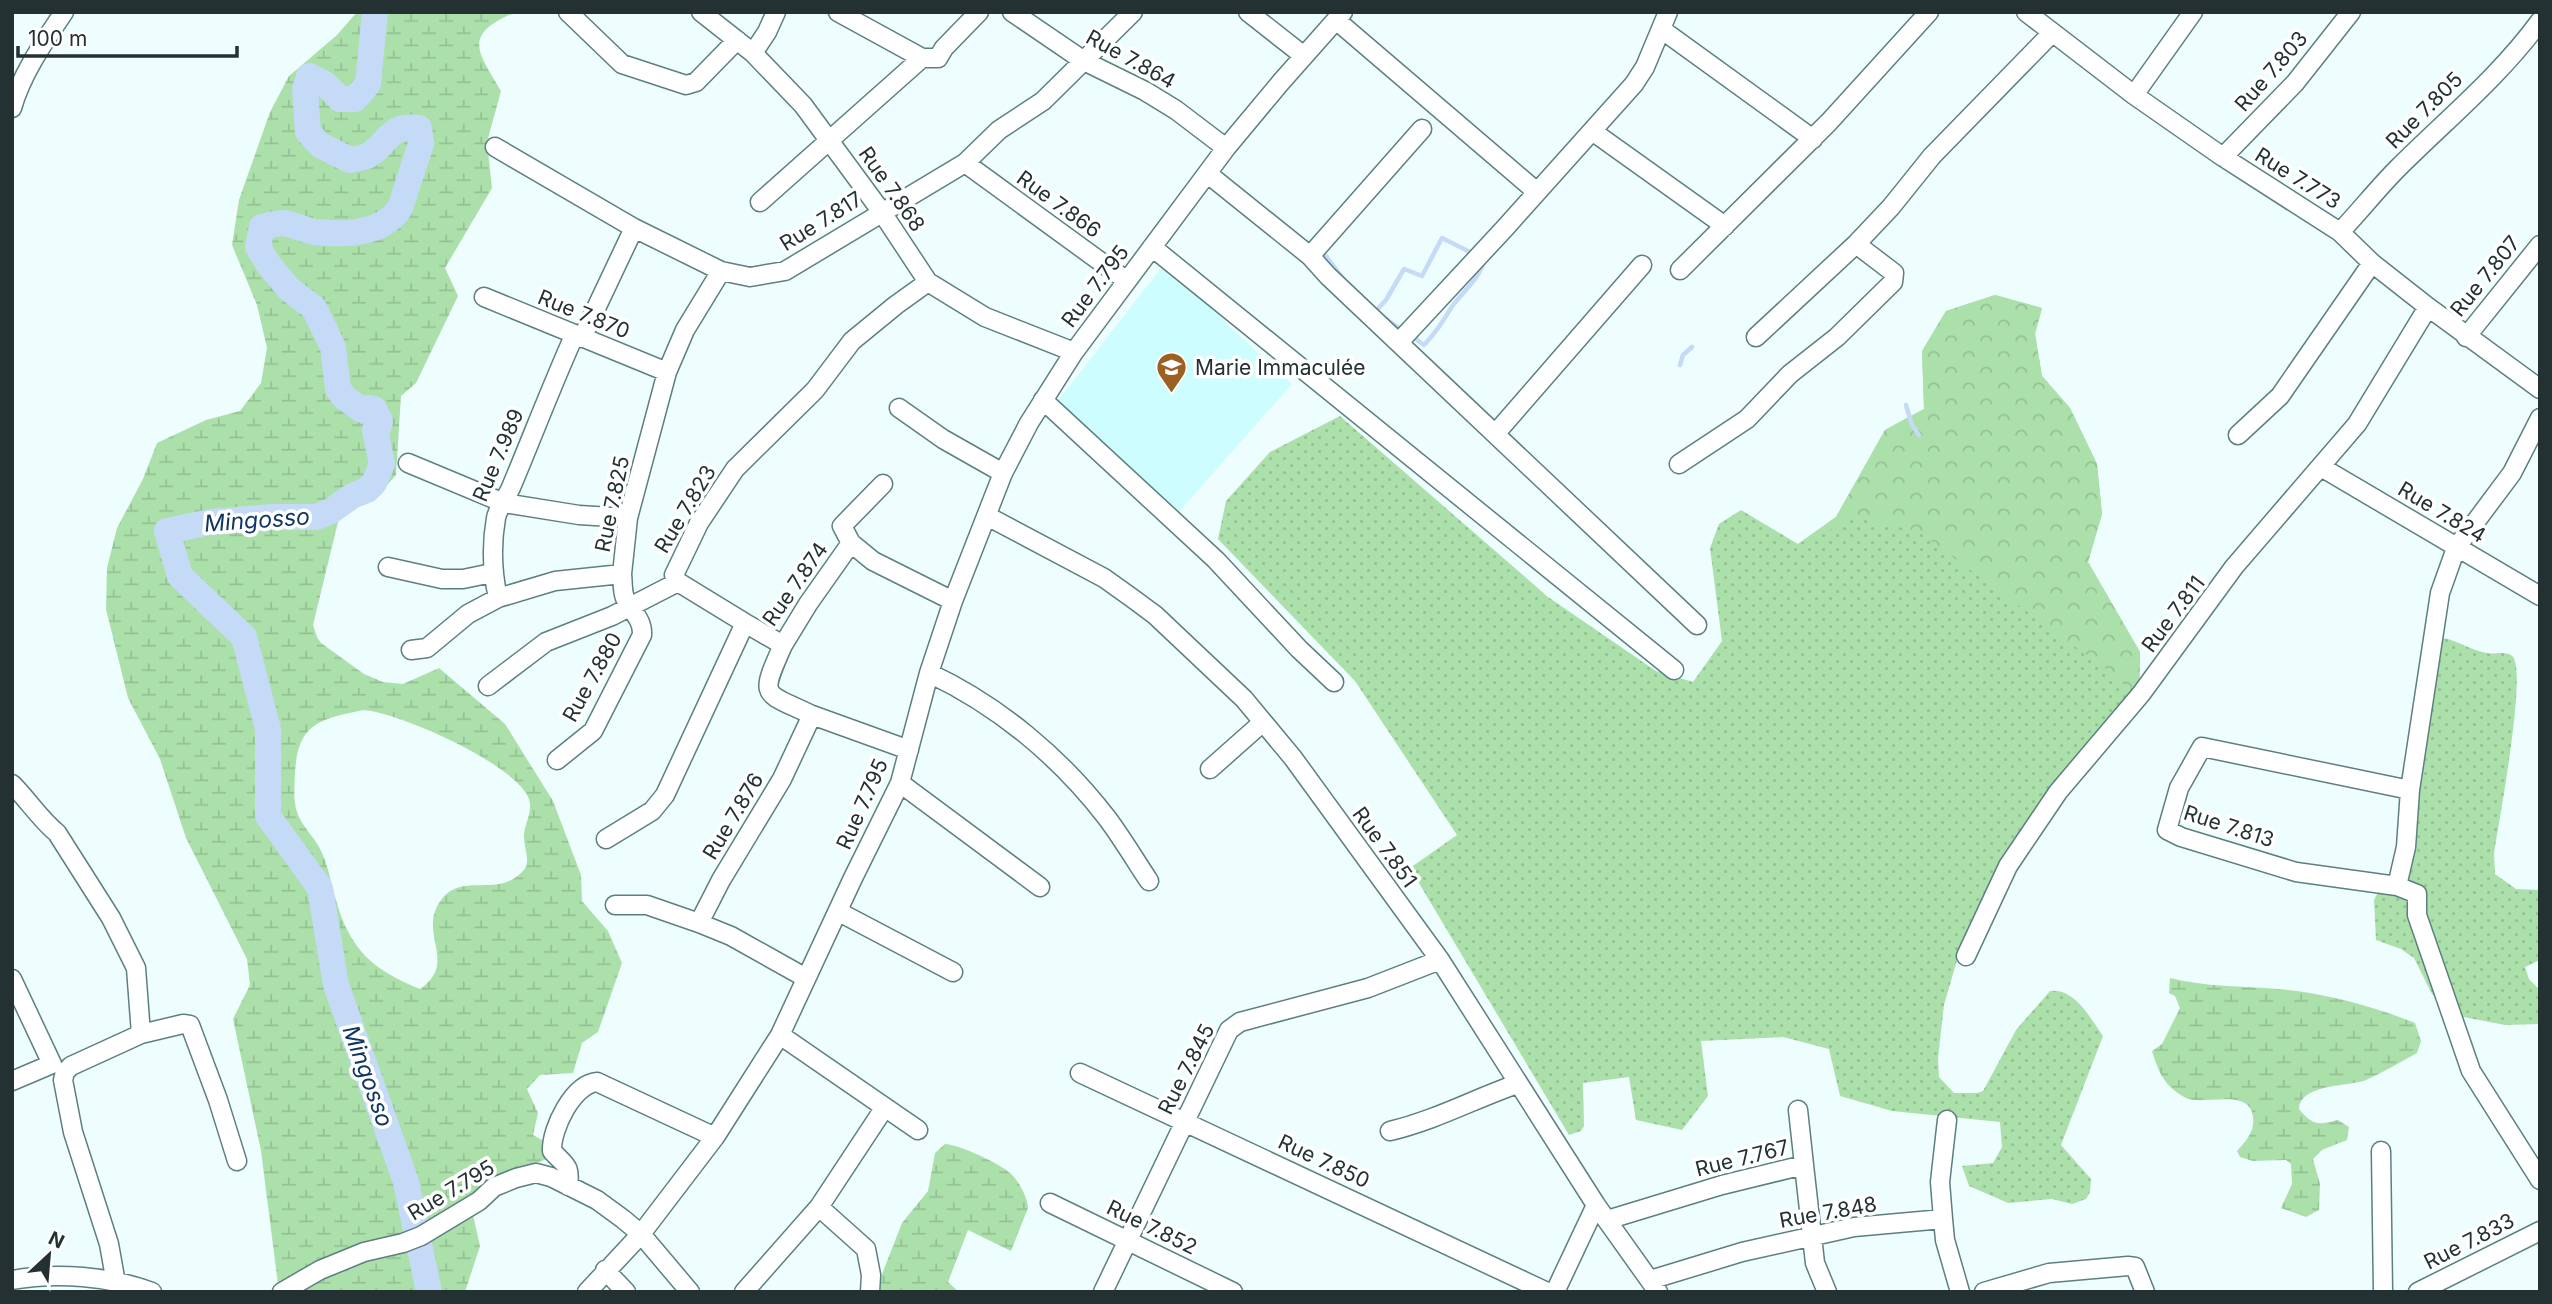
<svg xmlns="http://www.w3.org/2000/svg" width="2552" height="1304" font-family="Inter,sans-serif">
<defs>
<pattern id="grass-dots" width="8" height="8" patternUnits="userSpaceOnUse" patternTransform="scale(1.75)"><rect width="8" height="8" fill="#ace0ab"/><path d="M2 2h.1M6 6h.1" fill="none" stroke="#94c194" stroke-width="1.8" stroke-linecap="round"/></pattern>
<pattern id="forest-crowns" width="20" height="18" patternUnits="userSpaceOnUse" patternTransform="scale(1.75)"><rect width="20" height="18" fill="#ace0ab"/><path d="M2 6a3 3 0 1 1 6 0M12 15a3 3 0 1 1 6 0" fill="none" stroke="#94c194"/></pattern>
<pattern id="wetland-marsh" width="20" height="14" patternUnits="userSpaceOnUse" patternTransform="scale(1.75)"><rect width="20" height="14" fill="#ace0ab"/><path d="M1 5h8M5 5V1M11 12h8M15 12V8" fill="none" stroke="#94c194"/></pattern>
</defs>
<rect width="100%" height="100%" fill="#eefdfd"/>
<!-- built -->
<path fill="#cdfdfe" d="M1165,263l33,28 32,36 62,57 -116,131 -122,-109z"/>
<!-- grass -->
<path fill="url(#grass-dots)" d="M1995,295l47,13 -7,26 7,42 28,32 27,56 5,50 -14,48 52,90 -1,41 -153,202 -24,48 -18,62 -6,53 1,19 15,16h23l6,-2 33,-61 34,-39c25,-3 40,27 53,45l-42,109 30,34 -1,13 -4,7 -14,5 -20,-5 -44,4 -39,-17 -7,-20 31,-3 9,-16 -2,-25 -108,-11 -52,-15 -11,-47 -46,-12 -82,4 7,55 -26,34 -46,-10 -7,-43 -46,6 1,43 -3,5 -12,4 -159,-267 47,-33 -102,-154 -137,-142 8,-38 44,-49 70,-36 208,181 108,74 37,11 29,-41 -12,-93 9,-24 22,-14 57,34 38,-27 49,-87 39,-21 -2,-58 24,-40z
M2436,637c19,1 33,13 51,16 8,2 20,-3 26,4 14,17 -15,169 -19,197l1,20 21,15 24,1v70l-15,7 4,12 11,11v34l-35,1 -47,-9 -26,-22 -18,-36 -13,-9 -25,-9 -2,-40 3,-6 11,-6 18,-38z"/>
<!-- forest -->
<path fill="url(#forest-crowns)" d="M1995,295l47,13 -7,26 7,42 28,32 27,56 5,50 -14,48 52,90 -1,41 -222,-162 -61,-13 -58,26 38,-27 49,-87 39,-21 -2,-58 24,-40z"/>
<!-- wetland -->
<path fill="url(#wetland-marsh)" fill-rule="evenodd" d="M357,12h159c-55,23 -38,39 -15,79l-14,51 5,46 -47,80 13,28 -42,87 -15,13 -5,79 -22,25 -27,7 -8,11 -26,107 4,12 4,6 43,31 19,8 20,2 36,-16 66,56 48,77 28,74 1,26 26,30 14,32 -24,69 -16,11 -9,30 -33,2 -13,14 11,24 -5,22 18,10 -1,13 -49,18 -31,26 10,44 -15,46h-186l-18,-141 -28,-132 17,-34 -3,-26 -61,-121 -26,-79 -32,-61 -22,-89 1,-41 10,-40 26,-49 14,-36 49,-23 34,-9 21,-28 6,-35 -10,-43 -25,-60 7,-45 31,-88 19,-36 48,-41zM364,710c36,3 152,54 165,89 4,13 -4,23 -5,36 -1,12 8,26 -1,36 -26,29 -63,-2 -84,32 -20,32 19,60 -19,86 -47,-19 -70,-39 -84,-89 -5,-15 -7,-32 -14,-47 -5,-13 -17,-23 -23,-36 -6,-13 -5,-29 -4,-43 2,-51 25,-55 69,-64z
M2170,978c36,9 71,8 108,11 46,4 95,17 137,34l6,18 -4,12c-17,9 -33,19 -51,27 -17,7 -65,3 -67,29 14,17 19,16 39,11l11,7 -2,13 -25,10 -9,9 7,25 -1,26 -13,7 -25,-9 11,-24 -1,-20 -5,-4 -33,1 -13,-4 -3,-6c9,-10 18,-20 16,-34 -3,-30 -50,-11 -67,-19 -22,-12 -27,-25 -34,-47l10,-7 18,-36 -5,-12 -6,-3z
M945,1144c13,0 56,20 66,30 7,6 17,24 17,34l-17,43 -43,-21 -20,52 11,10h-84l27,-69 26,-32 7,-38z"/>
<g fill="none" stroke-linecap="round" stroke-linejoin="round">
<!-- stream -->
<path stroke="#c4daf7" stroke-width="4.5" d="M1326,256l19,25
M1376,311l10,-11 18,-31 18,7 20,-38 32,16
M1382,316l21,15
M1410,335l14,10c13,-14 17,-21 27,-37 11,-16 28,-28 33,-47
M1680,365l3,-10 9,-8
M1906,405l6,20 7,10"/>
<!-- river -->
<path stroke="#c4daf7" stroke-width="26" d="M375,12l-7,72 -13,15h-15l-15,-15 -16,-8 -4,13 3,43 12,13 30,15c5,-1 12,-2 17,-4 22,-11 19,-32 52,-28l2,16 -21,64c-18,27 -56,27 -85,24 -11,-2 -21,-8 -32,-9 -7,0 -15,3 -21,4l-4,20 11,18 20,24 25,19 19,39 5,42 7,9 17,12 7,-2 5,1 6,12 -1,5 -4,4 7,34 -8,19 -7,7 -15,6 -21,15 -15,6h-43l-62,5 -44,9 13,45 64,61 24,92v87l52,72 16,97 70,197 23,110"/>
<defs>
<path id="minor" d="M568,12l54,52 64,21 10,-3 41,-42
M701,12l52,41 50,52 78,106 47,71 57,35 89,35
M838,12l84,46h16l6,-10 35,-36
M1012,12l72,49 61,30 31,19 50,38
M1248,12l56,44
M2026,12l108,83 89,62 117,75 32,31 56,44 112,82
M1336,20l201,172
M1661,29l152,110
M753,53l14,-21 9,-20
M2134,95l59,-83
M12,108c10,-35 32,-66 52,-96
M1592,131l133,95
M495,147l139,81 87,43 29,6 35,-6 180,-108 34,-33 44,-29 90,-89
M2223,157l72,-74 56,-71
M965,163l162,118
M1208,174l102,82 18,20 369,349
M760,202l162,-144
M2340,232c20,-21 38,-44 58,-64 48,-48 102,-92 142,-147
M1152,247l522,423
M1310,256l112,-127
M1680,270l149,-148 100,-110
M484,297l183,75
M1756,337l100,-93 35,-37 41,-51 120,-123
M2466,337l74,-92
M582,338l52,-110
M1399,342l106,-114 129,-144 11,-17 23,-55
M1043,400l173,160 83,89 35,33
M899,408l44,31 60,34
M1496,433l146,-168
M2238,435l42,-39 92,-133
M408,463l96,40 75,12 49,3
M1679,464l68,-45 43,-45 47,-37 56,-55 1,-9 -38,-29
M2321,467l219,129
M987,516l117,62 28,20 23,17 89,84 49,59 147,202 156,245 62,87
M851,543l-9,-17 41,-42
M388,567l54,12h21l29,-6
M498,598c-6,-27 -7,-52 -2,-80 2,-11 12,-22 16,-33 21,-50 40,-100 62,-149
M745,623l38,22 25,-41 43,-61 22,18 80,40
M783,645c-24,54 -21,46 29,70
M411,650l16,-2 41,-34 30,-16 57,-17 67,-7 6,-56 39,-146 18,-42 36,-59
M929,673c70,33 131,84 178,145 15,20 28,42 42,63
M488,686l58,-44 66,-26 66,-34
M557,760l36,-29 49,-96c1,-17 -12,-24 -17,-37 -3,-7 -2,-17 -3,-24
M1210,769l53,-47
M900,783l140,104
M12,784c16,16 28,35 45,49l54,85 25,50 5,66
M2410,790l-208,-43 -23,41 -12,42 14,7 115,35 101,14 9,-39 4,-57 30,-197 16,-45 56,-75 28,-55
M606,839l46,-28 13,-16 80,-172 -67,-41 -4,-7 25,-52 36,-54 80,-79 37,-49 44,-36 32,-23
M2397,886l20,8v21l54,156 69,109
M615,905h32l52,18
M839,912l114,60
M1966,956l42,-90 50,-74 83,-98 93,-127 123,-143 71,-117
M806,978l-75,-42 -32,-13 22,-43 61,-101 30,-64 97,35
M12,979l40,85 -40,17
M780,1035l138,95
M1080,1073l467,219
M1798,1110l6,55
M1390,1131c46,-11 84,-32 127,-47
M2381,1151l2,141
M568,1186c3,-22 -3,-20 -16,-35 -1,-22 21,-67 45,-69l118,55
M1050,1203l183,89
M819,1207l47,42 5,26 -1,17
M1943,1219l-3,-37 7,-62
M1607,1220l115,-35 82,-20 11,98 12,29
M605,1270l21,22
M12,1280c45,-8 97,-4 140,12
M1650,1280l92,-28 112,-25 89,-8 2,21 15,52
M116,1283l-7,-39 -36,-112 -10,-52 2,-8 6,-6 70,-32 42,-10 7,1 28,75 19,61
M282,1292l38,-22 44,-18 39,-9 18,-7 58,-35 15,-14 22,-9 20,-5 15,4 46,23 26,19 18,15 49,58
M587,1292l54,-58 74,-97 65,-102 73,-157 47,-95 29,-110 24,-72 50,-128 26,-50 45,-71 152,-204 55,-66 62,-70
M744,1292l75,-85 66,-100
M1103,1292l126,-262 11,-8 128,-34 72,-28
M1555,1292l41,-87
M1984,1292l65,-19 79,-7 7,1 10,25
M2418,1292l122,-61"/>
</defs>
<!-- minor casing -->
<use href="#minor" stroke="#5d7f80" stroke-width="21"/>
<!-- minor -->
<use href="#minor" stroke="#fff" stroke-width="18"/>
</g>
<!-- icons -->
<defs>
<symbol id="school-pin" viewBox="-11 -11 22 30"><path d="M0 17L-7.5 6A9.5 9.5 0 1 1 7.5 6Z" fill="#9c6023" stroke="#fff"/><path d="M0-5L7-2L0 1L-7-2ZM-4 1L0 2.5L4 1V4Q0 6-4 4Z" fill="#fff"/></symbol>
</defs>
<g fill-rule="evenodd">
<use href="#school-pin" x="1154" y="350" width="35" height="47"/>
</g>
<g text-anchor="middle" dominant-baseline="central" stroke-width="7" stroke-linejoin="round" paint-order="stroke">
<!-- street labels -->
<g font-size="21" fill="#233132" stroke="#fff">
<text transform="translate(1131 59) rotate(29)">Rue 7.864</text>
<text transform="translate(2271 71) rotate(-49)">Rue 7.803</text>
<text transform="translate(2424 110) rotate(-45)">Rue 7.805</text>
<text transform="translate(2298 178) rotate(32)">Rue 7.773</text>
<text transform="translate(892 189) rotate(55)">Rue 7.868</text>
<text transform="translate(1059 204) rotate(36)">Rue 7.866</text>
<text transform="translate(821 221) rotate(-32)">Rue 7.817</text>
<text transform="translate(2485 276) rotate(-51)">Rue 7.807</text>
<text transform="translate(1095 286) rotate(-53)">Rue 7.795</text>
<text transform="translate(584 314) rotate(22)">Rue 7.870</text>
<text transform="translate(498 455) rotate(-67)">Rue 7.989</text>
<text transform="translate(612 504) rotate(-78)">Rue 7.825</text>
<text transform="translate(685 509) rotate(-59)">Rue 7.823</text>
<text transform="translate(2442 512) rotate(31)">Rue 7.824</text>
<text transform="translate(795 584) rotate(-55)">Rue 7.874</text>
<text transform="translate(2173 614) rotate(-53)">Rue 7.811</text>
<text transform="translate(592 677) rotate(-61)">Rue 7.880</text>
<text transform="translate(862 804) rotate(-66)">Rue 7.795</text>
<text transform="translate(733 816) rotate(-59)">Rue 7.876</text>
<text transform="translate(2229 826) rotate(18)">Rue 7.813</text>
<text transform="translate(1385 847) rotate(54)">Rue 7.851</text>
<text transform="translate(1186 1069) rotate(-63)">Rue 7.845</text>
<text transform="translate(1742 1158) rotate(-14)">Rue 7.767</text>
<text transform="translate(1324 1161) rotate(25)">Rue 7.850</text>
<text transform="translate(451 1190) rotate(-31)">Rue 7.795</text>
<text transform="translate(1828 1212) rotate(-10)">Rue 7.848</text>
<text transform="translate(1152 1227) rotate(26)">Rue 7.852</text>
<text transform="translate(2469 1241) rotate(-27)">Rue 7.833</text>
</g>
<!-- poi labels -->
<g font-size="21" fill="#233132" stroke="#fff" text-anchor="start">
<text x="1195" y="367">Marie Immaculée</text>
</g>
<!-- water labels -->
<g font-size="23" font-style="italic" fill="#0f3560" stroke="#fff">
<text transform="translate(257 520) rotate(-4)">Mingosso</text>
<text transform="translate(368 1076) rotate(70)">Mingosso</text>
</g>
</g>
<!-- border -->
<rect width="2552" height="1304" fill="none" stroke="#233132" stroke-width="28"/>
<!-- north arrow -->
<g transform="translate(49 1255) rotate(26)" stroke="#ffffff" stroke-width="5" paint-order="stroke">
<path d="M0-5L12 26L0 18L-12 26Z" fill="#233132"/>
<text y="-10" font-size="19" font-weight="bold" text-anchor="middle" fill="#233132">N</text>
</g>
<!-- scale -->
<path d="M18 46v10h219v-10" fill="none" stroke="#233132" stroke-width="3.5"/>
<text x="28" y="46" font-size="21" fill="#233132" stroke="#ffffff" stroke-width="5" paint-order="stroke">100 m</text>
</svg>
